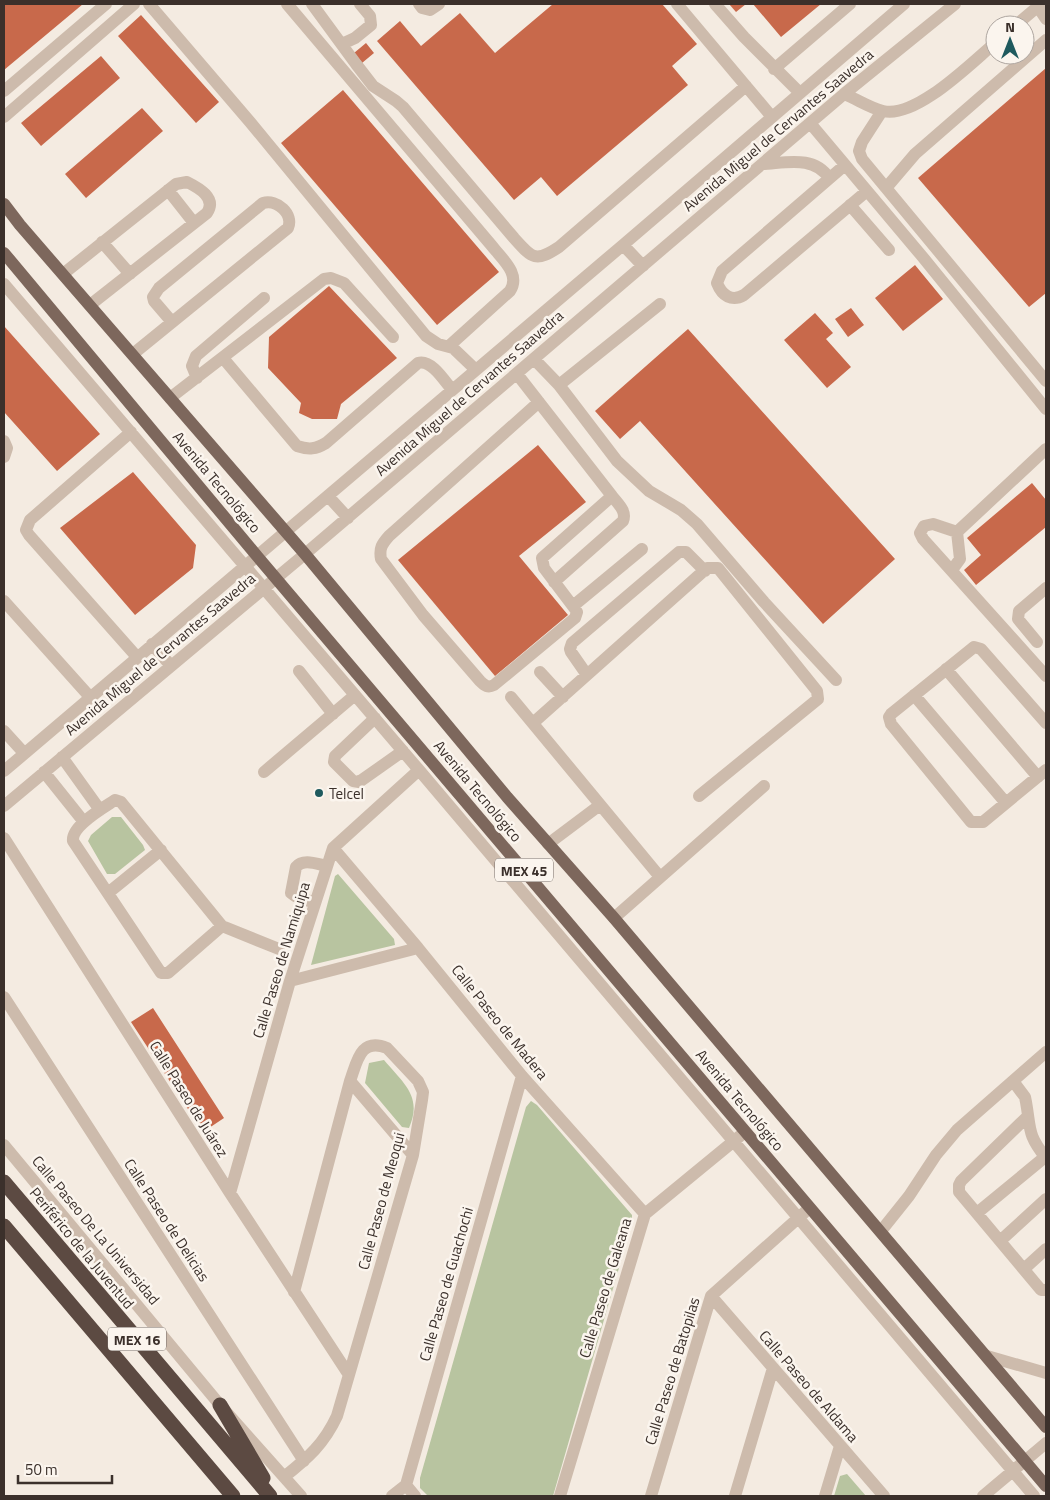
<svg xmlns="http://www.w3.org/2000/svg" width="1050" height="1500" font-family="'Titillium Web',sans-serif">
<rect width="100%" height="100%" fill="#f4ebe1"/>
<!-- green -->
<path fill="#b8c4a0" d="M112,817h9l22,28 2,5 -30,24h-8l-19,-33 3,-6z
M338,874l56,65 1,6 -84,20 24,-89z
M384,1060c19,23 39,36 25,68l-7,-1 -37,-44 4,-20z
M531,1101l6,4 95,110v8l-79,273h-125l-8,-8v-10l106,-371z
M847,1474l19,22h-32l6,-20z"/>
<!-- building -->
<path fill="#c8694b" d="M4,4h79l-79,66z
M553,4h109l35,40 -25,22 16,19 -131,111 -16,-19 -27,23 -137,-159 23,-20 21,25 39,-33 35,40z
M729,4h17l-10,8z
M753,4h68l-40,33z
M141,15l78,87 -23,21 -78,-87z
M366,43l8,10 -12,10 -8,-10z
M101,56l19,22 -79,68 -20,-23z
M1046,68v225l-17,14 -111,-129z
M343,90l156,182 -62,53 -156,-182z
M142,108l21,23 -77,67 -21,-24z
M915,265l28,34 -40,32 -28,-33z
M329,286l68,72 -56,46 -4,15h-25l-13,-6 2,-10 -33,-35 1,-31z
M851,308l13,17 -16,12 -13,-18z
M815,313l18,20 -7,6 25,28 -24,21 -43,-48z
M4,326l96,108 -43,37 -53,-59z
M688,329l207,230 -72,65 -183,-203 -20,18 -25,-28z
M538,445l48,57 -67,54 49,59 -73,61 -97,-116z
M133,472l63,73 -3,23 -58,47 -75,-87z
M1032,483l14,17v27l-70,58 -12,-15 17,-15 -14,-17z
M153,1008l71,110 -21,14 -72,-110z"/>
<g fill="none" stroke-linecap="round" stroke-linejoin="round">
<!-- minor -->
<path stroke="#cdbbac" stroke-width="12" d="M149,4l101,118 176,214 12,8 15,4 23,22
M287,4l205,242c10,13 29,28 18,45l-61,55
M312,4l44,60 17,22 23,15 7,6 111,131c18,20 21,25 45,9l187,-161
M419,4l3,4 8,2 9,-6
M677,4l95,113
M715,4l29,33 56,56
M1038,7l8,12
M1016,25l25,-21
M342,44l13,-6 16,-13 -1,-9 -10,-12
M774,69l76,-65
M4,91l102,-87
M844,94c13,5 26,14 39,17 33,8 88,-48 112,-68
M882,111l-20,31 -3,9 3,8 184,222
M4,117l130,-113
M810,123l111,132 125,154
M762,164c24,-1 52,-9 67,14
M845,165l-123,106 -5,12c5,13 15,19 27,12l123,-104
M886,188l29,-34 131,-114
M168,190l26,33
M850,205l39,45
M102,242l28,32
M623,245l20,21
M63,274l113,-90 11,-2c12,6 30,16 20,31l-117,92
M4,284l415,486 615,726
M133,354l155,-126c6,-14 -11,-29 -25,-25l-104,85 -6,9 1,4 18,21
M223,358l74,88c12,4 19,3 29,-3l92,-80c13,-4 26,17 34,27
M534,359l25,26 101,-81
M517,374l95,122 -70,62 2,10 31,41 2,3 -2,6 -81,67c-6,3 -9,1 -14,-4l-57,-66 -42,-56c-2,-11 1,-15 8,-23l150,-134
M197,378l-5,-12 4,-10 68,-58
M559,385l58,76 32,30 32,19 16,14 67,78 72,78
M170,398l154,-119 7,-1 13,5 49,54
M131,432l-101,88 -4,10 3,5 108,122
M4,441l3,7 -3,9
M328,496l20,22
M957,532l-24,-8 -9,2 -4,7 3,6 123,137
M957,532l89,-83
M952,570l8,-11 -3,-27
M554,582l69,-61c4,-10 -5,-17 -11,-25
M4,601l86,96
M573,606l69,-57
M1037,642l-19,-23 1,-8 27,-23
M152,644l19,22
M946,669l92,108
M299,671l34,43
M540,672l23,25
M587,675l-16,-23 -1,-3 2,-6 107,-91h7l19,19
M914,695l92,108
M511,697l149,180
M375,718l-40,38 -1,6 19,19 6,1 44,-31
M533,723l174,-155h11l99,123 1,8 -119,97
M1046,723l-65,-74 -7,-2 -83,67 -2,3 2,7 80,98h12l63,-52
M4,731l20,22
M62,757l38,53
M4,771l619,-526 281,-241
M44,772l40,50
M264,772l91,-77
M4,806l301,-252 539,-460 111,-90
M4,838l226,355 119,182
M548,844l52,-39
M333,848l85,100 104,128 123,138
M108,893l53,-43
M315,903l-20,-7 -4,-3 5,-26c7,-9 21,-3 31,-1
M614,918l150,-132
M222,926l-54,47h-7l-88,-132c-2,-14 28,-32 39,-39l3,-2 6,2 101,124 57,23
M290,981l128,-33
M4,997l300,464
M350,1081l63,74
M1013,1081l12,16 1,5c5,28 1,32 20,56
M1028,1116l-67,65 -2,4v7l82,98h5
M4,1145l216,260 81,91
M230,1193l60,-212 43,-133 86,-78
M977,1213l68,-56
M881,1231l28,-35 27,-41 21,-25 89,-78
M1000,1241l46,-42
M1024,1269l22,-20
M711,1296l173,200
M987,1356l59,17
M284,1477c24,-19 40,-33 53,-61l76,-261 9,-55 1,-8 -5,-11 -31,-33c-27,-11 -30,14 -37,33l-56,211
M406,1485l9,11
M392,1496l14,-11 116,-409
M560,1496l85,-282 95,-78
M651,1496l60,-200 94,-84
M735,1496l38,-128
M825,1496l15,-50
M983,1496l63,-53"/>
<!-- major -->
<path stroke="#7d675c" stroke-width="12" d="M4,204l16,21 285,329 202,243 107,121 432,509
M4,253l253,303 789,930"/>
<!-- highway -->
<path stroke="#5c4a42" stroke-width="15" d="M4,1182l266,314
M4,1226l229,270
M220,1405l43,73"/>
</g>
<!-- markers -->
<circle fill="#1f5a5e" stroke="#fbf5ee" stroke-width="2" cx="319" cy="793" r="5"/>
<g text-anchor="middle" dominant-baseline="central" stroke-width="5" stroke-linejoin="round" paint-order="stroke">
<!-- shield labels -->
<g fill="#fbf5ee" stroke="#756b66" stroke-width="1">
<rect x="495" y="858.5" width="58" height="23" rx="4"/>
<rect x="108" y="1327.5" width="58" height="23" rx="4"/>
</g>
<g font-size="14" font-weight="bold" fill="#3b302b">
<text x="524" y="870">MEX 45</text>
<text x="137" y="1339">MEX 16</text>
</g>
<!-- street labels -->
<g font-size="15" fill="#3b302b" stroke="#fbf5ee">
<text transform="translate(778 130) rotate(-40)">Avenida Miguel de Cervantes Saavedra</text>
<text transform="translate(469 393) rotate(-41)">Avenida Miguel de Cervantes Saavedra</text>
<text transform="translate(217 482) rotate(50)">Avenida Tecnológico</text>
<text transform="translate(160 654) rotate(-40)">Avenida Miguel de Cervantes Saavedra</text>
<text transform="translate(478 791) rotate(50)">Avenida Tecnológico</text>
<text transform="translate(281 960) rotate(-73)">Calle Paseo de Namiquipa</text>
<text transform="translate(500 1022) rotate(51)">Calle Paseo de Madera</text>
<text transform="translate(189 1099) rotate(58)">Calle Paseo de Juárez</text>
<text transform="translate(740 1100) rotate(50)">Avenida Tecnológico</text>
<text transform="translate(381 1201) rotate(-75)">Calle Paseo de Meoqui</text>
<text transform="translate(167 1220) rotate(57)">Calle Paseo de Delicias</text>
<text transform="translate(96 1230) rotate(50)">Calle Paseo De La Universidad</text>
<text transform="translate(82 1248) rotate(50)">Periférico de la Juventud</text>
<text transform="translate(446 1284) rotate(-74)">Calle Paseo de Guachochi</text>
<text transform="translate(605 1288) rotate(-73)">Calle Paseo de Galeana</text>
<text transform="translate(672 1371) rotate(-73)">Calle Paseo de Batopilas</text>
<text transform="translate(809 1386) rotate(49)">Calle Paseo de Aldama</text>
</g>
<!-- poi labels -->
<g font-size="15" fill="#3b302b" stroke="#fbf5ee" text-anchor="start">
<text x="329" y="793">Telcel</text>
</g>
</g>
<!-- border -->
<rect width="1050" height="1500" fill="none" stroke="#3b302b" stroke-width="10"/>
<!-- north arrow -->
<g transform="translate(1010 40)"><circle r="24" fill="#fbf5ee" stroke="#aea6a0"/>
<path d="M0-4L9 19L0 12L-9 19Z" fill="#1f5a5e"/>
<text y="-8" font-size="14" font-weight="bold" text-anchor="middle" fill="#3b302b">N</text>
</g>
<!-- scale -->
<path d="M18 1475v8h94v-8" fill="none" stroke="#3b302b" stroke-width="2.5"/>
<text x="25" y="1475" font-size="15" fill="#3b302b" stroke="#fbf5ee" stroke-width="4" paint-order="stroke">50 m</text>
</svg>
